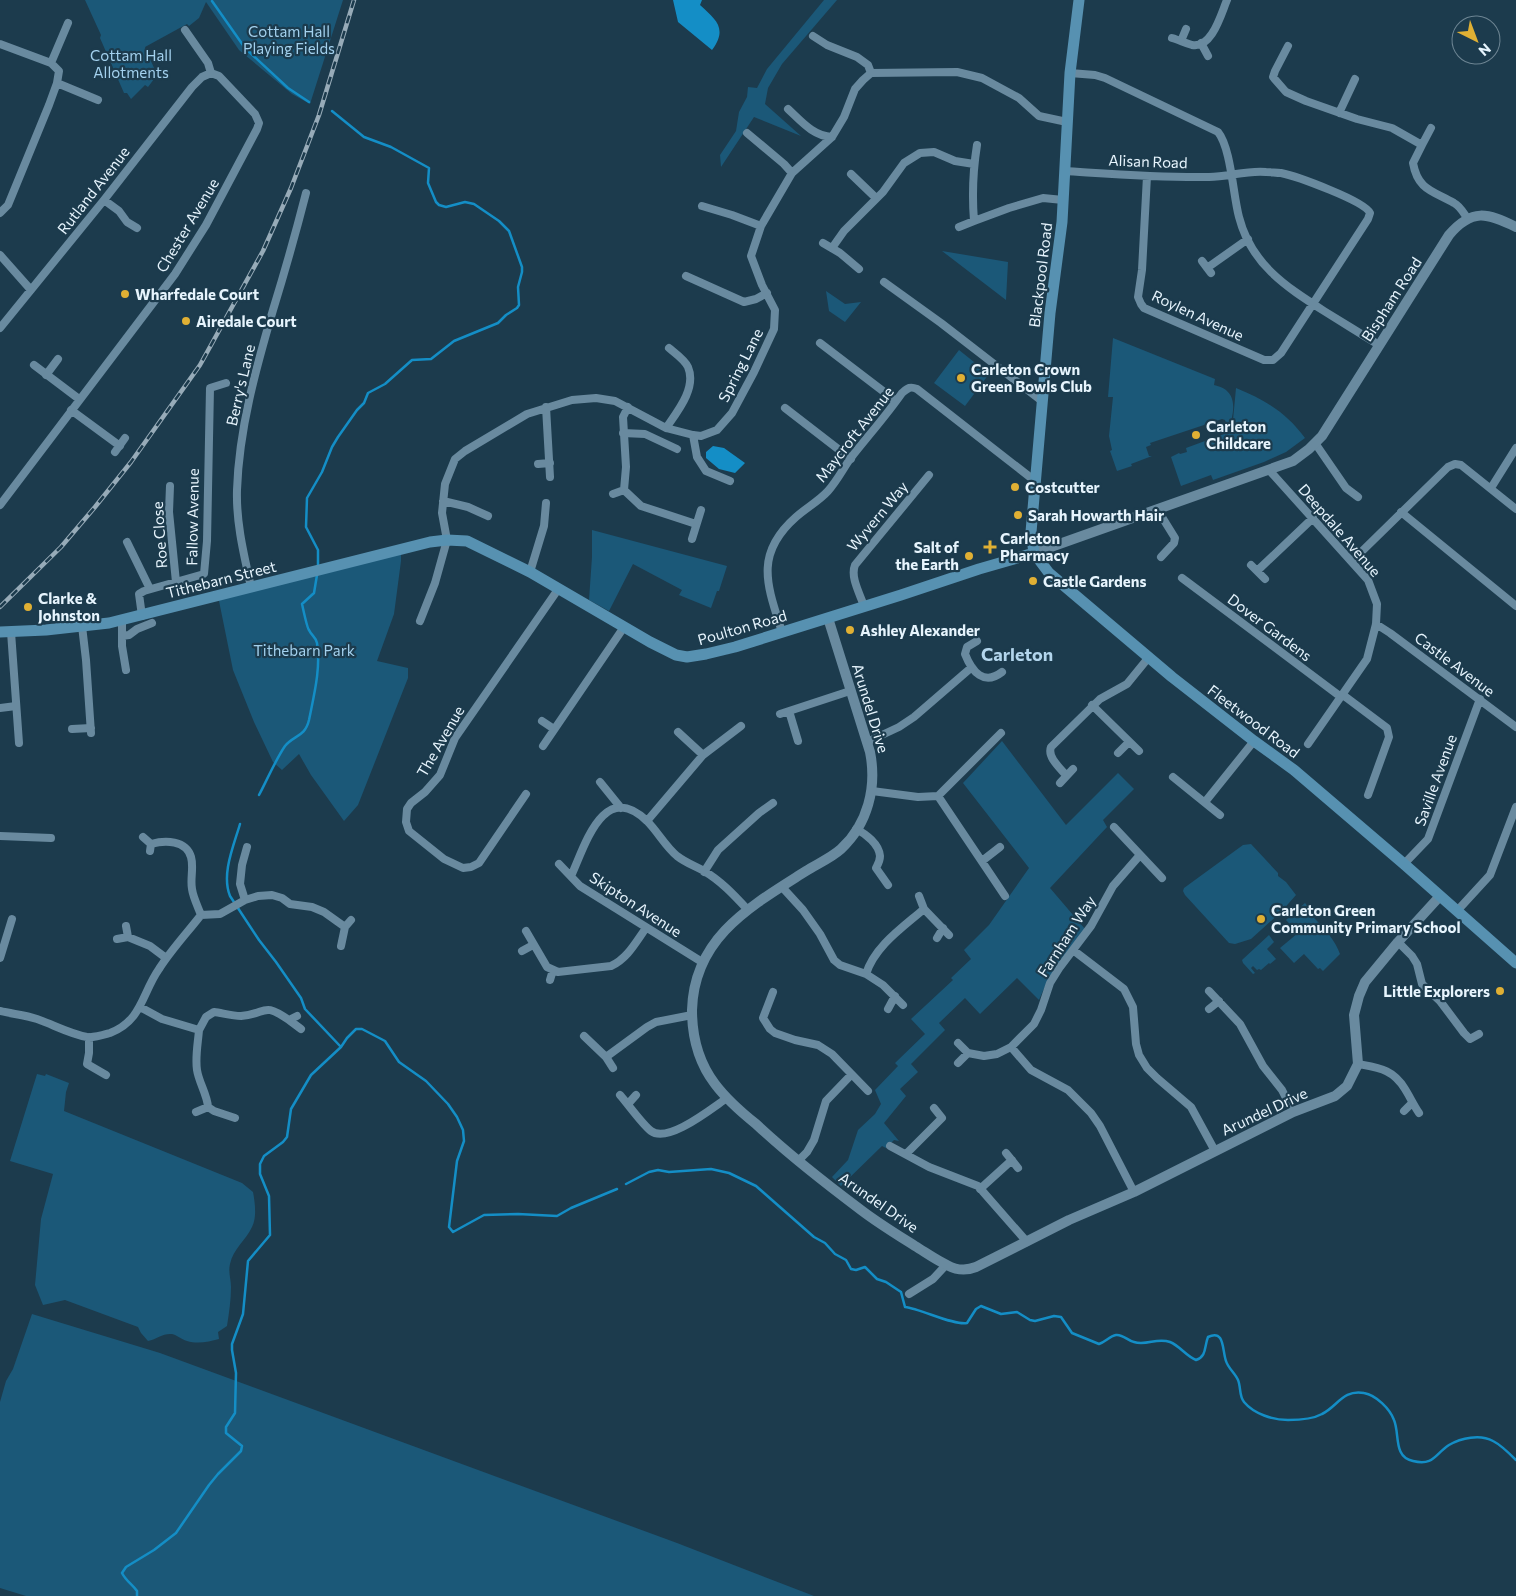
<svg xmlns="http://www.w3.org/2000/svg" width="1516" height="1596" font-family="Commissioner,sans-serif">
<rect width="100%" height="100%" fill="#1c3b4d"/>
<!-- green -->
<path fill="#1b5878" d="M85,0h258l-33,104 -18,-10 -53,-44 -33,-48 -7,16 -10,8 -2,-2 -42,23 12,28 -9,12 -3,-2 -14,14 -4,-6h-3l-24,-55 1,-3z
M824,0h13l-55,64 -14,24 -3,16 36,32 -47,-19 -33,50 -1,-12 16,-24 3,-19 8,-15 1,-10 9,1 10,-19z
M942,251l66,11 -2,38z
M826,291l19,13 16,-2 -16,20 -16,-11z
M1113,338l102,41 -1,6c24,5 21,25 15,43l-1,1 -3,-9 -3,-1 -72,24 1,2 -5,2 3,9h3l-21,8 1,2 -15,5 -7,-20 2,-1 -3,-14 4,-39h-5z
M959,350l30,24 -24,32 -31,-23z
M1236,388c29,12 50,24 69,50l-19,14 -22,10 -51,18 -2,-5 -30,11 -10,-29 8,-4 1,1 7,-2 -1,-4 46,-17z
M592,530l135,36 -8,25h-2l-6,17 -32,-13 3,-5 -49,-26 -24,47 -20,-11 3,-43z
M401,549v12l-7,53 -17,47 31,7v10l-50,127 -14,16 -33,-46 -12,-21 -17,16 -9,-8 -19,-40 -21,-52 -15,-74z
M1002,741l64,84 52,-52 16,16 -31,31 4,7 -57,61 35,41c-18,22 -35,44 -46,71l-22,-22 -37,36 -15,-16 -26,25 6,7 -34,34 7,8 -18,17 6,7 -22,27 15,18 -5,-1 -8,8 -4,-2 -41,40 -9,-9 16,-17 10,-30 17,-16 6,-10 -6,-14 23,-24 -3,-3 30,-29 -14,-15 42,-39 -2,-2 20,-19 -7,-9 25,-25 40,-57 -66,-85z
M1251,844l27,29v3l8,6 10,13 -15,17 -30,27 -16,5 -6,-1 -44,-48 -2,-4 1,-3 59,-43z
M1305,903l11,13 -2,2c10,9 22,24 26,36l-17,17 -3,-3 -2,1 -14,-15 -10,9 -14,-15 18,-15 -12,-13z
M1269,935l5,7 -7,7 9,10 -6,5 -1,-1 -8,7 -2,-1 -2,1 -4,-4 -2,2 4,5 -2,1 -10,-11 -1,-3z
M37,1074l8,2 1,-2 23,9 -3,9 -2,19 178,72 11,9c2,11 4,25 -1,35 -6,13 -19,22 -22,37 -2,8 1,15 1,23 0,13 -2,26 -4,39l-9,6 1,7c-10,3 -22,5 -32,2 -6,-2 -10,-6 -15,-7 -9,-1 -15,5 -24,7l-7,-8 -3,-6 -73,-27 -22,5 -8,-20 6,-66 12,-45 -43,-13z
M32,1314l128,39 517,190 137,53h-788l-26,-8v-186l6,-21 7,-12z"/>
<!-- water -->
<path fill="#148ec6" d="M673,0h29l-2,5c16,15 28,23 12,45l-34,-28z
M713,446l11,2 21,15 -10,10 -16,-4 -13,-11v-6z"/>
<g fill="none" stroke-linecap="round" stroke-linejoin="round">
<!-- stream -->
<path stroke="#148ec6" stroke-width="2.5" d="M212,1l33,47 43,40 21,14
M318,567v-17l-12,-23 1,-29 15,-26 10,-25 6,-10 19,-27 7,-7 4,-10 17,-9 27,-24 19,-1 23,-18 44,-18 8,-8 11,-7 2,-3 -1,-18 4,-15v-5l-13,-36 -10,-10 -25,-17 -9,-2 -19,5 -7,-2 -3,-3 -8,-19 1,-15 -38,-21 -27,-10 -32,-26
M259,795c8,-15 17,-36 26,-49 9,-11 20,-9 24,-26 5,-25 12,-52 8,-77 -1,-6 -6,-8 -8,-13 -2,-2 -6,-22 -7,-26l12,-11 3,-18
M341,1047l6,-9 9,-9h6l23,12 14,21 27,19 22,23 9,13 6,13 1,11 -7,20 -8,66 4,5 31,-17 34,-1 39,2 14,-8 46,-19
M626,1184l23,-12 9,-2 11,2 42,-3 18,4 27,13 58,51 11,6 10,11 11,6 5,9 5,1 9,-3 12,12 9,3 15,10 4,15c16,2 50,19 62,16l9,-14 5,-3 20,8 16,-2 13,8 5,1 19,-5 7,1 11,16 27,11c6,-2 11,-8 17,-9 7,-1 12,6 18,7 13,4 23,-5 36,0 10,4 16,14 26,18 11,-4 8,-13 12,-23 17,-8 14,13 18,24 2,7 9,12 12,19 3,7 1,16 6,22 10,12 29,18 44,18 11,0 25,-1 34,-6 15,-7 21,-25 42,-21 12,2 26,16 30,27 6,14 -1,37 19,41 21,5 22,-7 36,-16 12,-7 31,-11 44,-4 8,4 17,13 23,19
M137,1596v-5c-5,-7 -11,-10 -15,-18l4,-6 28,-17 22,-17 33,-48 9,-11 23,-23 1,-5 -16,-13v-6l9,-14 1,-40 -4,-23v-6l11,-30 5,-53 22,-26 -1,-39 -9,-22v-10l4,-8 19,-14 4,-5 4,-28 20,-34 30,-28 -36,-38 -4,-11 -25,-36 -17,-22 -29,-44c-9,-22 4,-51 10,-72"/>
<!-- minor -->
<path stroke="#698a9f" stroke-width="8" d="M813,36l14,9 30,12 11,8 3,8
M1172,38c7,2 13,5 20,7 20,4 29,-31 35,-45
M1181,41l5,-12
M1201,43l7,13
M0,44l51,19 8,8 -2,12 -8,22 -41,100 -8,8
M1288,46l-13,25 -2,6 13,15 20,9 51,18 35,9 30,17 -9,18c5,28 21,28 41,40 6,3 9,9 13,15
M51,63l17,-40
M1070,73l25,2 10,3 113,54c13,16 15,63 21,85 12,47 46,69 85,94 18,11 37,23 55,34
M57,83l41,17
M788,109c13,12 25,27 44,28
M1339,113l16,-34
M747,133l37,31 8,9
M977,145c-4,25 -5,51 -3,76l35,-13 34,-10 20,2
M1422,145l9,-17
M1064,171c48,3 97,7 145,6 19,0 38,-7 57,-5 5,0 10,1 15,1 15,3 84,28 89,40l-2,6 -87,134 -8,7h-9l-120,-52 -3,-4 -3,-7 4,-27 5,-94
M851,174l25,24
M104,200l15,11 8,11 10,6
M702,206l30,9 29,11
M959,227l15,-6
M823,243l17,10 19,16
M832,248l12,-17 39,-39 21,-29 16,-10 14,-1 21,9 19,3
M0,255l31,35
M1202,261l9,12
M1207,268l41,-29
M686,276l58,26 12,-3 11,-6
M884,282l57,41 101,78
M0,328l104,-128 88,-113 10,-10 9,-4
M820,343l76,58
M34,365l45,34
M46,375l12,-16
M546,407l4,70
M628,407l-5,10 3,50 -2,23 17,16 55,18
M785,408l66,51
M71,410l49,36
M666,428c11,-16 31,-40 22,-61 -3,-7 -13,-14 -19,-19
M623,433l22,1 32,15
M693,435l4,22 9,14 24,10
M1315,443l31,45 12,9
M115,452l10,-14
M538,464l12,-1
M1269,470l99,110 9,24 -1,20 -9,35 -59,85
M170,486l-1,26 7,70
M1491,488l25,-40
M613,494l11,-4
M443,501l25,6 20,9
M0,505l175,-231 31,-49 51,-96 2,-6 -4,-9 -36,-38 -8,-3 -3,-10 -23,-33
M1157,509l18,29 -1,5 -13,14
M1401,512l115,94
M692,539l9,-29
M127,542l23,47
M1352,561l96,-94 7,-3 6,1 55,44
M1251,565l14,14
M1257,571l56,-53
M530,572l14,-46 2,-23
M1182,578l159,119
M251,587c-7,-32 -15,-64 -14,-97 2,-61 19,-122 36,-180 12,-39 23,-78 33,-117
M864,606c-4,-12 -14,-29 -9,-41l74,-90
M142,616l-3,-22 5,-3 60,-17 3,-33 3,-153 16,-5
M122,620v26l4,24
M420,621l15,-38 12,-43 -5,-27 3,-29 10,-25 10,-8 62,-37 45,-14 24,-2 19,3 51,27 27,7 8,1 16,-6 15,-17 22,-41 20,-43 1,-19 -13,-25 -11,-29 10,-30 31,-53 40,-36 12,-20 11,-28 8,-9 8,-7 86,-1 25,6 37,20 20,18 28,6
M1376,624l14,9 126,94
M82,626l4,34 5,73
M11,632l8,111
M782,632c-15,-47 -28,-78 14,-115 10,-9 23,-16 32,-26 9,-10 15,-22 22,-32 17,-22 36,-43 52,-66 6,-5 8,-7 15,-4l118,92
M122,636l7,-1 8,-6 15,-6
M977,641l-10,6 -2,7c7,18 19,32 37,18
M1343,695l44,33 2,9 -21,58
M1092,705l47,46
M0,708l16,-2
M789,711l9,30
M780,714l70,-23
M542,721l12,8
M72,729l19,-1
M678,732l25,23
M867,742l32,-15 15,-10 58,-50
M543,746l81,-119
M1118,753l11,-11
M1066,775c-6,-7 -19,-18 -15,-28l49,-48 27,-15 22,-27
M1173,777l47,38
M600,782l21,26
M1060,783l13,-14
M872,791l46,6 20,-1 63,-63
M526,794l-47,69 -8,4 -8,1 -19,-9 -35,-28 -3,-9 1,-13 4,-6 14,-11 15,-17 15,-37 104,-150
M938,796l67,100
M1205,802l49,-61
M647,821l56,-66 38,-29
M1114,827l48,51
M856,829c10,5 23,15 24,27 0,5 -2,8 -4,12l12,17
M0,836l51,2
M143,837l8,7
M150,851l1,-7c14,-4 35,-4 40,13 3,10 -1,22 1,32 1,8 6,18 9,26
M982,861l18,-14
M559,864l21,22 122,76
M1404,864l24,-25 52,-140
M704,872l14,-22 41,-37 14,-10
M571,876c14,-30 32,-97 76,-55 11,11 18,25 30,35 9,7 18,10 27,15 17,10 30,24 43,38
M782,887l21,23 17,24 14,26 6,5 26,9 17,11 20,20
M919,896l5,13 25,26
M245,900l-5,-16 2,-19 5,-18
M1457,911l33,-36 26,-68
M126,926l2,11
M526,931l21,36 11,5 53,-6c16,-7 25,-24 35,-38
M937,938l6,-10
M117,939l11,-2 22,9 16,12
M1398,942l14,14 5,8 5,20 18,17 24,32 6,6 9,-5
M341,946l4,-19 6,-7
M1073,950l51,39 9,18 3,37 3,11 8,13 10,10 34,29 24,44
M522,951l11,-6
M0,958l12,-39
M866,974c9,-28 36,-46 58,-65
M550,980l3,-10
M1209,991l31,33 23,42 19,24 11,22
M773,992l-10,26 7,11 5,4 20,7 23,5 14,9 36,37
M140,1007l22,12 37,11 7,-13 8,-5c8,1 18,4 27,4 27,-2 20,-15 48,4l8,-4
M888,1009l7,-13
M1209,1009l10,-8
M0,1011c12,3 25,4 37,8 17,6 33,15 50,18 7,1 16,-2 23,-4 32,-12 32,-40 49,-64 12,-19 28,-36 42,-54l19,-1 25,-14 13,-4 14,-1 10,3 8,6 22,3 12,5 21,15
M289,1020l12,9
M199,1030c-1,13 -4,27 -2,40 2,13 10,24 11,37l6,4 21,7
M584,1036l22,21 41,-30 9,-5 36,-7
M89,1037v16l-2,11 19,11
M958,1043l10,10 16,3 13,-2 14,-7 23,-23 7,-14 9,-27 10,-16 31,-41 22,-40 27,-31
M1011,1047l20,23 37,20 23,23 9,13 34,66
M606,1057l7,11
M958,1063l10,-10
M1358,1064c21,4 35,5 47,25 5,8 8,15 14,24
M620,1095c8,9 22,29 31,36 17,13 61,-23 76,-33
M628,1104l8,-9
M1404,1111l8,-8
M196,1112l12,-5
M890,1146l39,21 49,19 49,56
M1006,1153l12,15
M906,1154l36,-36 -8,-10
M798,1161l9,-9 7,-12 12,-39 25,-26
M980,1189l32,-29
M909,1294l24,-15 13,-14"/>
<!-- tertiary -->
<path stroke="#698a9f" stroke-width="10" d="M1034,553l259,-92 16,-12 13,-13 127,-201c23,-27 38,-22 67,-8
M828,618l42,134c7,35 -2,72 -29,97 -10,9 -24,15 -35,22 -55,35 -112,66 -114,139 0,27 7,53 23,74 12,16 26,28 41,40 33,31 69,59 105,86 17,13 35,24 54,36 10,6 21,14 32,19 9,5 19,6 29,2l93,-47 65,-28 159,-80 42,-16 12,-10 11,-22 -4,-49 5,-19 6,-14 33,-40 42,-46"/>
<!-- secondary -->
<path stroke="#5791b1" stroke-width="11" d="M1079,0l-9,73 -8,149 -12,91 -19,219 3,21 15,20 123,104 82,64 40,29 110,94 112,99
M0,632l46,-2 63,-7 321,-81 17,-2 20,1 63,31 120,70 26,13 11,2 19,-3 29,-7 166,-52 78,-26 55,-16"/>
<defs>
<path id="rail" d="M0,607l61,-60 34,-40 36,-45 69,-97 63,-114 28,-63 28,-73 35,-115"/>
</defs>
<!-- rail casing -->
<use href="#rail" stroke="#97abb8" stroke-width="4.5"/>
<!-- rail -->
<use href="#rail" stroke="#1c3b4d" stroke-width="2.5" stroke-dasharray="8" stroke-linecap="butt"/>
</g>
<!-- markers -->
<g fill="#e0b034" stroke="#1c3b4d" stroke-width="2">
<circle cx="125" cy="294" r="5"/>
<circle cx="186" cy="321" r="5"/>
<circle cx="961" cy="378" r="5"/>
<circle cx="1196" cy="435" r="5"/>
<circle cx="1015" cy="487" r="5"/>
<circle cx="1018" cy="515" r="5"/>
<path d="M987.5 539.5h5v5h5v5h-5v5h-5v-5h-5v-5h5z"/>
<circle cx="969" cy="556" r="5"/>
<circle cx="1033" cy="581" r="5"/>
<circle cx="28" cy="607" r="5"/>
<circle cx="850" cy="630" r="5"/>
<circle cx="1261" cy="919" r="5"/>
<circle cx="1500" cy="991" r="5"/>
</g>
<g text-anchor="middle" dominant-baseline="central" stroke-width="4.5" stroke-linejoin="round" paint-order="stroke">
<!-- park labels -->
<g font-size="15" fill="#a3d1ee" stroke="#1c3b4d">
<text x="289" y="31">Cottam Hall<tspan x="289" dy="17">Playing Fields</tspan></text>
<text x="131" y="55">Cottam Hall<tspan x="131" dy="17">Allotments</tspan></text>
<text x="304" y="650">Tithebarn Park</text>
</g>
<!-- street labels -->
<g font-size="15" fill="#e6f4fd" stroke="#1c3b4d">
<text transform="translate(1148 161) rotate(2)">Alisan Road</text>
<text transform="translate(93 190) rotate(-52)">Rutland Avenue</text>
<text transform="translate(187 225) rotate(-59)">Chester Avenue</text>
<text transform="translate(1040 275) rotate(-83)">Blackpool Road</text>
<text transform="translate(1391 299) rotate(-57)">Bispham Road</text>
<text transform="translate(1198 315) rotate(25)">Roylen Avenue</text>
<text transform="translate(740 365) rotate(-63)">Spring Lane</text>
<text transform="translate(240 385) rotate(-77)">Berry's Lane</text>
<text transform="translate(854 434) rotate(-52)">Maycroft Avenue</text>
<text transform="translate(877 516) rotate(-50)">Wyvern Way</text>
<text transform="translate(192 517) rotate(-89)">Fallow Avenue</text>
<text transform="translate(1340 530) rotate(49)">Deepdale Avenue</text>
<text transform="translate(159 535) rotate(-94)">Roe Close</text>
<text transform="translate(221 579) rotate(-14)">Tithebarn Street</text>
<text transform="translate(742 627) rotate(-16)">Poulton Road</text>
<text transform="translate(1270 627) rotate(37)">Dover Gardens</text>
<text transform="translate(1455 664) rotate(37)">Castle Avenue</text>
<text transform="translate(871 708) rotate(73)">Arundel Drive</text>
<text transform="translate(1254 721) rotate(37)">Fleetwood Road</text>
<text transform="translate(440 741) rotate(-60)">The Avenue</text>
<text transform="translate(1435 780) rotate(-70)">Saville Avenue</text>
<text transform="translate(636 904) rotate(33)">Skipton Avenue</text>
<text transform="translate(1066 936) rotate(-57)">Farnham Way</text>
<text transform="translate(1264 1111) rotate(-25)">Arundel Drive</text>
<text transform="translate(879 1202) rotate(35)">Arundel Drive</text>
</g>
<!-- poi labels -->
<g font-size="15" font-weight="bold" fill="#e6f4fd" stroke="#1c3b4d" text-anchor="start">
<text x="135" y="294">Wharfedale Court</text>
<text x="196" y="321">Airedale Court</text>
<text x="971" y="369">Carleton Crown<tspan x="971" dy="17">Green Bowls Club</tspan></text>
<text x="1206" y="426">Carleton<tspan x="1206" dy="17">Childcare</tspan></text>
<text x="1025" y="487">Costcutter</text>
<text x="1028" y="515">Sarah Howarth Hair</text>
<text x="1000" y="538">Carleton<tspan x="1000" dy="17">Pharmacy</tspan></text>
<text x="959" y="547" text-anchor="end">Salt of<tspan x="959" dy="17">the Earth</tspan></text>
<text x="1043" y="581">Castle Gardens</text>
<text x="38" y="598">Clarke &amp;<tspan x="38" dy="17">Johnston</tspan></text>
<text x="860" y="630">Ashley Alexander</text>
<text x="1271" y="910">Carleton Green<tspan x="1271" dy="17">Community Primary School</tspan></text>
<text x="1490" y="991" text-anchor="end">Little Explorers</text>
</g>
<!-- quarter labels -->
<g font-size="18" font-weight="bold" fill="#b2d5ec" stroke="#1c3b4d">
<text x="1017" y="654">Carleton</text>
</g>
</g>
<!-- north arrow -->
<g transform="translate(1476 40) rotate(138)"><circle r="24" fill="#1c3b4d" stroke="#6d8593"/>
<path d="M0-4L9 19L0 12L-9 19Z" fill="#e0b034"/>
<text y="-8" font-size="14" font-weight="bold" text-anchor="middle" fill="#e6f4fd">N</text>
</g>
</svg>
